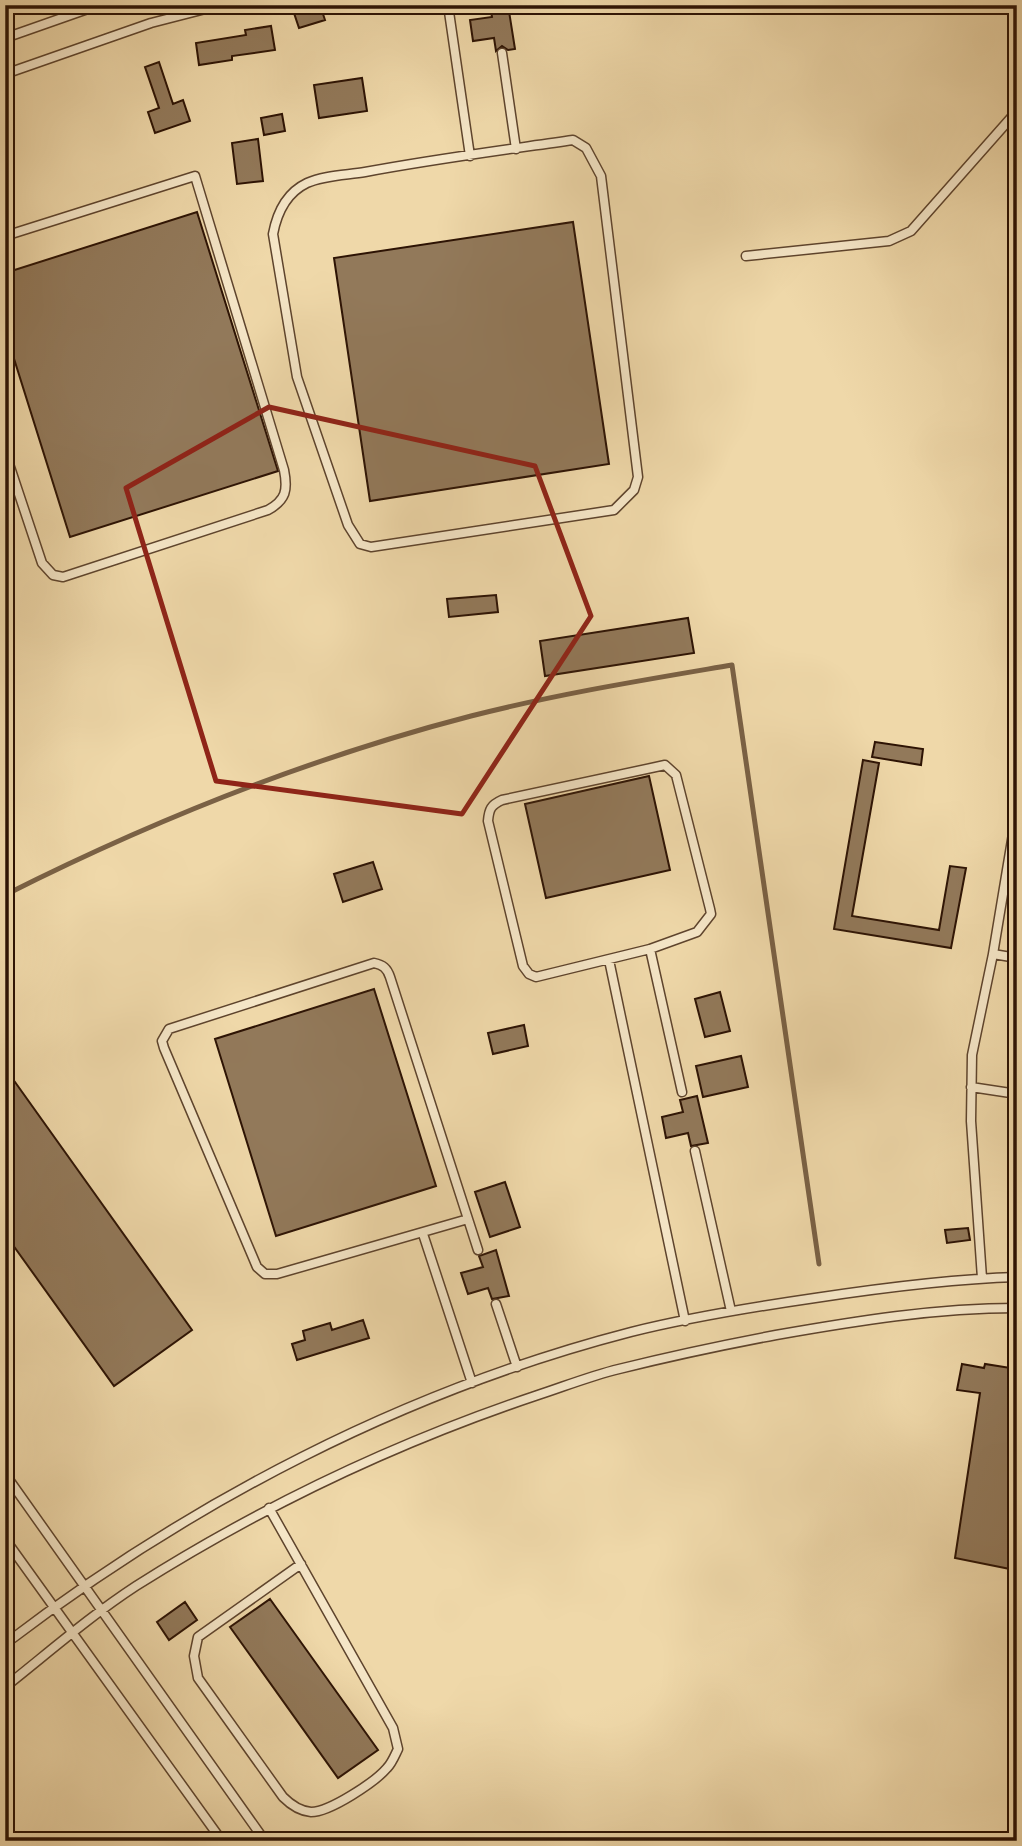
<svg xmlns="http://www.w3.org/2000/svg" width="1022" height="1846" font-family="'Gentium Book Plus',serif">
<rect width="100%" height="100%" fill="#efd8a9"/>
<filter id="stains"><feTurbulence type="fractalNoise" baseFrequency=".00286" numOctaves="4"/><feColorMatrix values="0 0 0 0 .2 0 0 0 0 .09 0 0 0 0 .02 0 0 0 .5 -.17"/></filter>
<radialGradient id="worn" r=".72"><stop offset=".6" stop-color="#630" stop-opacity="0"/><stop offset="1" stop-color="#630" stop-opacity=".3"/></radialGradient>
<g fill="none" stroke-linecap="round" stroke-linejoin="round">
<!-- stream -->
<path stroke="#7a6145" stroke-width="5" d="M5,895c149,-75 304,-137 466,-179 86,-22 173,-36 261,-51l87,599"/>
</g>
<!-- building -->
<path fill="#92795a" stroke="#2d1304" stroke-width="2" d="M317,5h3l5,15 -26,8 -5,-15z
M490,5h18l7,44 -7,1 -6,-4 -6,5 -2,-13 -21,3 -3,-21 22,-3z
M271,26l4,24 -43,6v4l-33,5 -3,-22 50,-8 -1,-5z
M159,62l14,42 10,-4 7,21 -35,12 -7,-21 11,-4 -14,-41z
M362,78l5,33 -48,7 -5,-33z
M282,114l3,17 -21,4 -3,-17z
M258,139l5,42 -26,3 -5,-41z
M197,212l81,259 -208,66 -65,-207v-57z
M573,222l36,242 -239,37 -36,-243z
M496,595l2,17 -49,5 -2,-18z
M688,618l6,35 -149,23 -5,-35z
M875,742l48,7 -2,16 -49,-8z
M863,760l16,3 -27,153 87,14 11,-64 16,2 -15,80 -117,-19z
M649,776l21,94 -124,28 -21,-94z
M373,862l9,27 -39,13 -9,-28z
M374,989l62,197 -160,50 -61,-197z
M720,992l10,39 -25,6 -10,-38z
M524,1025l4,21 -35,8 -5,-21z
M741,1056l7,31 -45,10 -7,-31z
M5,1068l187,262 -78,56 -109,-152z
M697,1096l11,47 -17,3 -3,-13 -22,5 -4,-21 21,-5 -3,-12z
M505,1182l15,45 -30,10 -15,-45z
M968,1228l2,12 -23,3 -2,-13z
M496,1250l13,46 -17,3 -4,-11 -20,6 -7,-21 22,-6 -4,-11z
M363,1320l6,18 -72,22 -5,-16 13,-4 -2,-9 27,-8 2,7z
M962,1364l22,4 1,-4 32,5v190l-2,11 -60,-12 25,-165 -23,-3z
M270,1599l108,151 -40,28 -108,-151z
M185,1602l12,18 -28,20 -12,-18z"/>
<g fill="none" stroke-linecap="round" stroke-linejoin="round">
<defs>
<path id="service" d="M448,5l22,151
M5,10l14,-5
M5,38l94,-33
M502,53l14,96
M5,74l146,-51 70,-18
M573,140l13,8 15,28 37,301 -4,13 -20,20 -243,37 -11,-3 -12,-19 -51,-148 -24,-143c4,-21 13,-41 34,-51 17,-8 41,-8 58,-11 69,-13 139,-22 208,-32z
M5,236l190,-60 89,294c4,20 2,30 -16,40l-205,67 -10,-2 -11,-12 -37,-111
M746,256l143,-15 22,-10 106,-120
M665,765l11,10 34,134 1,5 -14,18 -47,17 -114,28 -7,-3 -6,-8 -35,-145c1,-12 3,-16 14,-21z
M650,949l32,143
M993,954l24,4
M609,960l76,361
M971,1087l46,7
M695,1151l36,160
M468,1219l-191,55h-12l-8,-7 -93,-219 -2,-7 7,-12 205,-66c9,2 13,5 16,14l88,273
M423,1234l49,149
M982,1278l-11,-157 1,-66 21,-101 24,-144
M496,1304l21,63
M5,1474l260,367
M269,1508l124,220 5,21c-3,6 -6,14 -11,19 -12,14 -57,44 -76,44 -12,-1 -20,-7 -28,-15l-85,-119 -4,-22 4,-19 103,-73
M5,1539l217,302
M5,1644c186,-142 398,-253 626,-312 60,-15 122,-25 184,-34 66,-10 134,-19 202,-21
M5,1687c43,-34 85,-71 131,-101 125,-79 259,-143 399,-190 28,-9 55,-20 84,-27 52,-13 104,-24 157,-34 80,-14 159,-27 241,-27"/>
</defs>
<!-- service casing -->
<use href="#service" stroke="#5e442d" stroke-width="11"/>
<!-- service -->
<use href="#service" stroke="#f5e6c7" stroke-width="8"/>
</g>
<!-- marked area -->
<path fill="none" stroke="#8f2418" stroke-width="5" stroke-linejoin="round" d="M269,407l266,59 56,150 -129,198 -246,-33 -90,-293z"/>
<!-- margin -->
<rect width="1022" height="1846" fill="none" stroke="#efd8a9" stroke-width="28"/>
<rect x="7" y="7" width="1008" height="1832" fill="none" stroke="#2d1304" stroke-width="3.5"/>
<rect x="14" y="14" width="994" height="1818" fill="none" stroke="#2d1304" stroke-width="2"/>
<rect width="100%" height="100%" filter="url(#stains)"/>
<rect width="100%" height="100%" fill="url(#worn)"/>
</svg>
